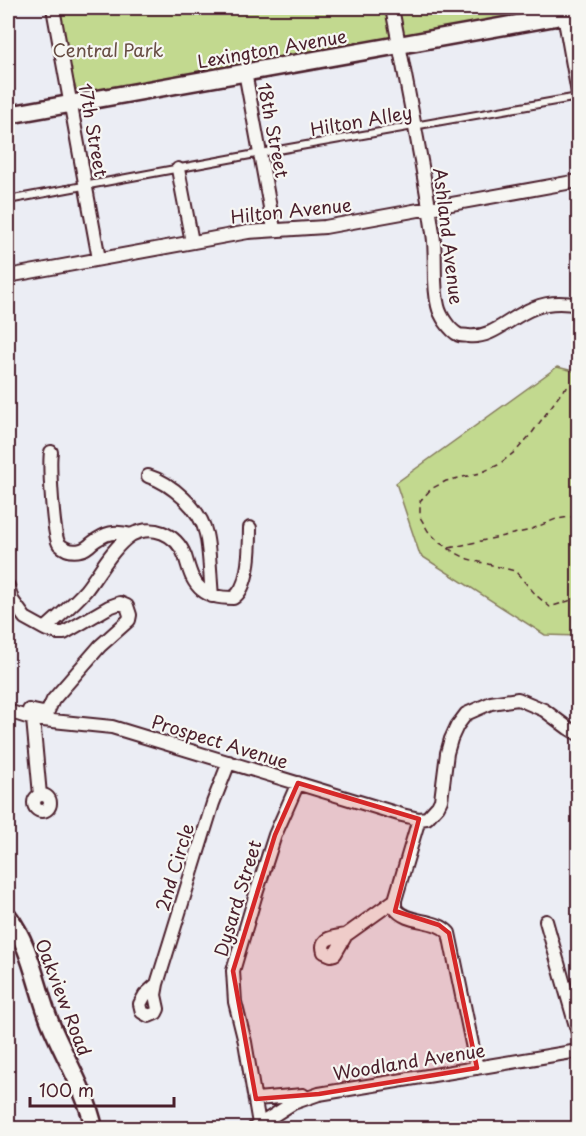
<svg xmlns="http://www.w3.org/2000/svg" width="586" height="1136" font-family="'Playpen Sans',sans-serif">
<rect width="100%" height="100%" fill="#ebedf4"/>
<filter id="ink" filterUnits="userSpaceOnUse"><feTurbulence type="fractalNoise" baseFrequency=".0167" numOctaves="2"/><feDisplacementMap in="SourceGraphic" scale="12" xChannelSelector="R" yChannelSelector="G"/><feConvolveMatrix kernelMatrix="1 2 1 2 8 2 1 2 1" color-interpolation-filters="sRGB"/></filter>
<g filter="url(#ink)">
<!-- green -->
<path fill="#c2d98f" stroke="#867c5d" stroke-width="1.5" d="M59,8h505l-481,85 -7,-4 -3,-9z
M557,367l21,5v264l-33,-1 -125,-80 -24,-72z"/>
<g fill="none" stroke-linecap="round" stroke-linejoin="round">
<defs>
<path id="lane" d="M8,200l253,-47 317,-56"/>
<path id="street" d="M53,8l46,251
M392,8c14,74 30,149 41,225 4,24 -1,49 5,73 2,9 11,24 21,29 2,1 6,0 9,1 25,3 43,-20 66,-28 14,-6 29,-6 44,-3
M564,15l14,78
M245,72l29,157
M178,169l14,73
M8,276l240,-44 77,-5 253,-46
M51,452c-2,12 2,84 8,92 6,6 14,8 22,6 4,-1 8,-4 11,-7 13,-10 23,-13 39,-8 21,-11 45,-2 54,21 4,12 6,25 17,34 8,7 20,8 31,8 17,-10 17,-52 17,-70
M148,476c23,7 53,33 58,58 4,18 4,42 6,62
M8,586l4,14 13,18 20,11c14,-13 29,-25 41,-39 14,-18 26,-42 45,-55
M29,710l14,3 5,-2 5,-11 47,-54 29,-26 1,-5 -3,-9 -7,-3 -11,4 -45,26h-6l-13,-4
M8,711l25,8 79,8 290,88 17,4 8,-1 11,-12 3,-6 6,-47 4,-14 6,-13 9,-12 25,-11 27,-4 26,11 24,18 10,6
M33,719l7,76
M34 803a8 8 0 1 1 16 0a8 8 0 1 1-16 0Z
M419,819l-24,81v8c12,17 40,9 54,25l28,135
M546,921l32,112
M346,935l-11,19 -4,1 -7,-3c-5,-15 11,-15 22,-17z
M346,935l49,-35
M157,984l56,-181 16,-41
M157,984l-2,11 3,14 -2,4 -7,3 -7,-4 -2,-8 5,-9z
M256,1099l47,-4
M259,1124l-14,-82 -10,-40 -2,-31 22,-74 20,-62 23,-52
M254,1128l39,-25 26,-9 259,-43"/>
<path id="secondary" d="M8,115l570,-102
M8,916c23,30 28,71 42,106 14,35 36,69 44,106"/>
</defs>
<!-- lane casing -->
<use href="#lane" stroke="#4a1f2b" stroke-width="10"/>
<!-- street casing -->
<use href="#street" stroke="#4a1f2b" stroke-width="16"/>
<!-- secondary casing -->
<use href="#secondary" stroke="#4a1f2b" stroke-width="21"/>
<!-- path -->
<path stroke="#4a1f2b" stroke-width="1.5" stroke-dasharray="6 4.5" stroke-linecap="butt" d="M578,386l-9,1 -5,2 -32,44 -15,17 -19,15 -18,8 -34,8 -15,8 -11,12v16l8,14 12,12 14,9 14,7 47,12 22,25 13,11 28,-9
M449,548l78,-17 29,-12 22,-3"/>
<!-- lane -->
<use href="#lane" stroke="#f6f6f2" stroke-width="6"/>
<!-- street -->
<use href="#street" stroke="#f6f6f2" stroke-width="12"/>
<!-- secondary -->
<use href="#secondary" stroke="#f6f6f2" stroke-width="16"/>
</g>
</g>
<!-- marked area -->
<path fill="#d62828" fill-opacity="0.2" stroke="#d62828" stroke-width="4.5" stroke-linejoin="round" d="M298,783l121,36 -24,92 44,14 10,8 28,135 -158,26 -63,5 -23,-128 42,-136z"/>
<g text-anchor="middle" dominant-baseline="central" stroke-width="4.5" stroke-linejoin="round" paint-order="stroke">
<!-- street labels -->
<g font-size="18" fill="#4a1f2b" stroke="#f6f6f2">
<text transform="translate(272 48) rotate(-10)">Lexington Avenue</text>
<text transform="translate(361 120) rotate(-10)">Hilton Alley</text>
<text transform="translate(94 130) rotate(80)">17th Street</text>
<text transform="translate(274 130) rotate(79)">18th Street</text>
<text transform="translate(291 210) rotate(-6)">Hilton Avenue</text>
<text transform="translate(449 236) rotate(83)">Ashland Avenue</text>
<text transform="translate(220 741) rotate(17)">Prospect Avenue</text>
<text transform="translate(174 867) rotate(-73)">2nd Circle</text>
<text transform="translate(237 898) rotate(-73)">Dysard Street</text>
<text transform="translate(64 997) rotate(69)">Oakview Road</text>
<text transform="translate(409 1061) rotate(-9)">Woodland Avenue</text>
</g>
<!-- park labels -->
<g font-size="18" fill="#684e44" stroke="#f6f6f2">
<text x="108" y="49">Central Park</text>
</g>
</g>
<!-- margin -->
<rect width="586" height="1136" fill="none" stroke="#f6f6f2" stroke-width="30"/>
<rect x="15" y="15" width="556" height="1106" fill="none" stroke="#4a1f2b" stroke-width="2" filter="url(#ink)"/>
<!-- scale -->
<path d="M30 1097v9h144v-9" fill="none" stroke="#4a1f2b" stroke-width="3"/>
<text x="39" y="1097" font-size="18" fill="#4a1f2b" stroke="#f6f6f2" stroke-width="4.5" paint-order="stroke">100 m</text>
</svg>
